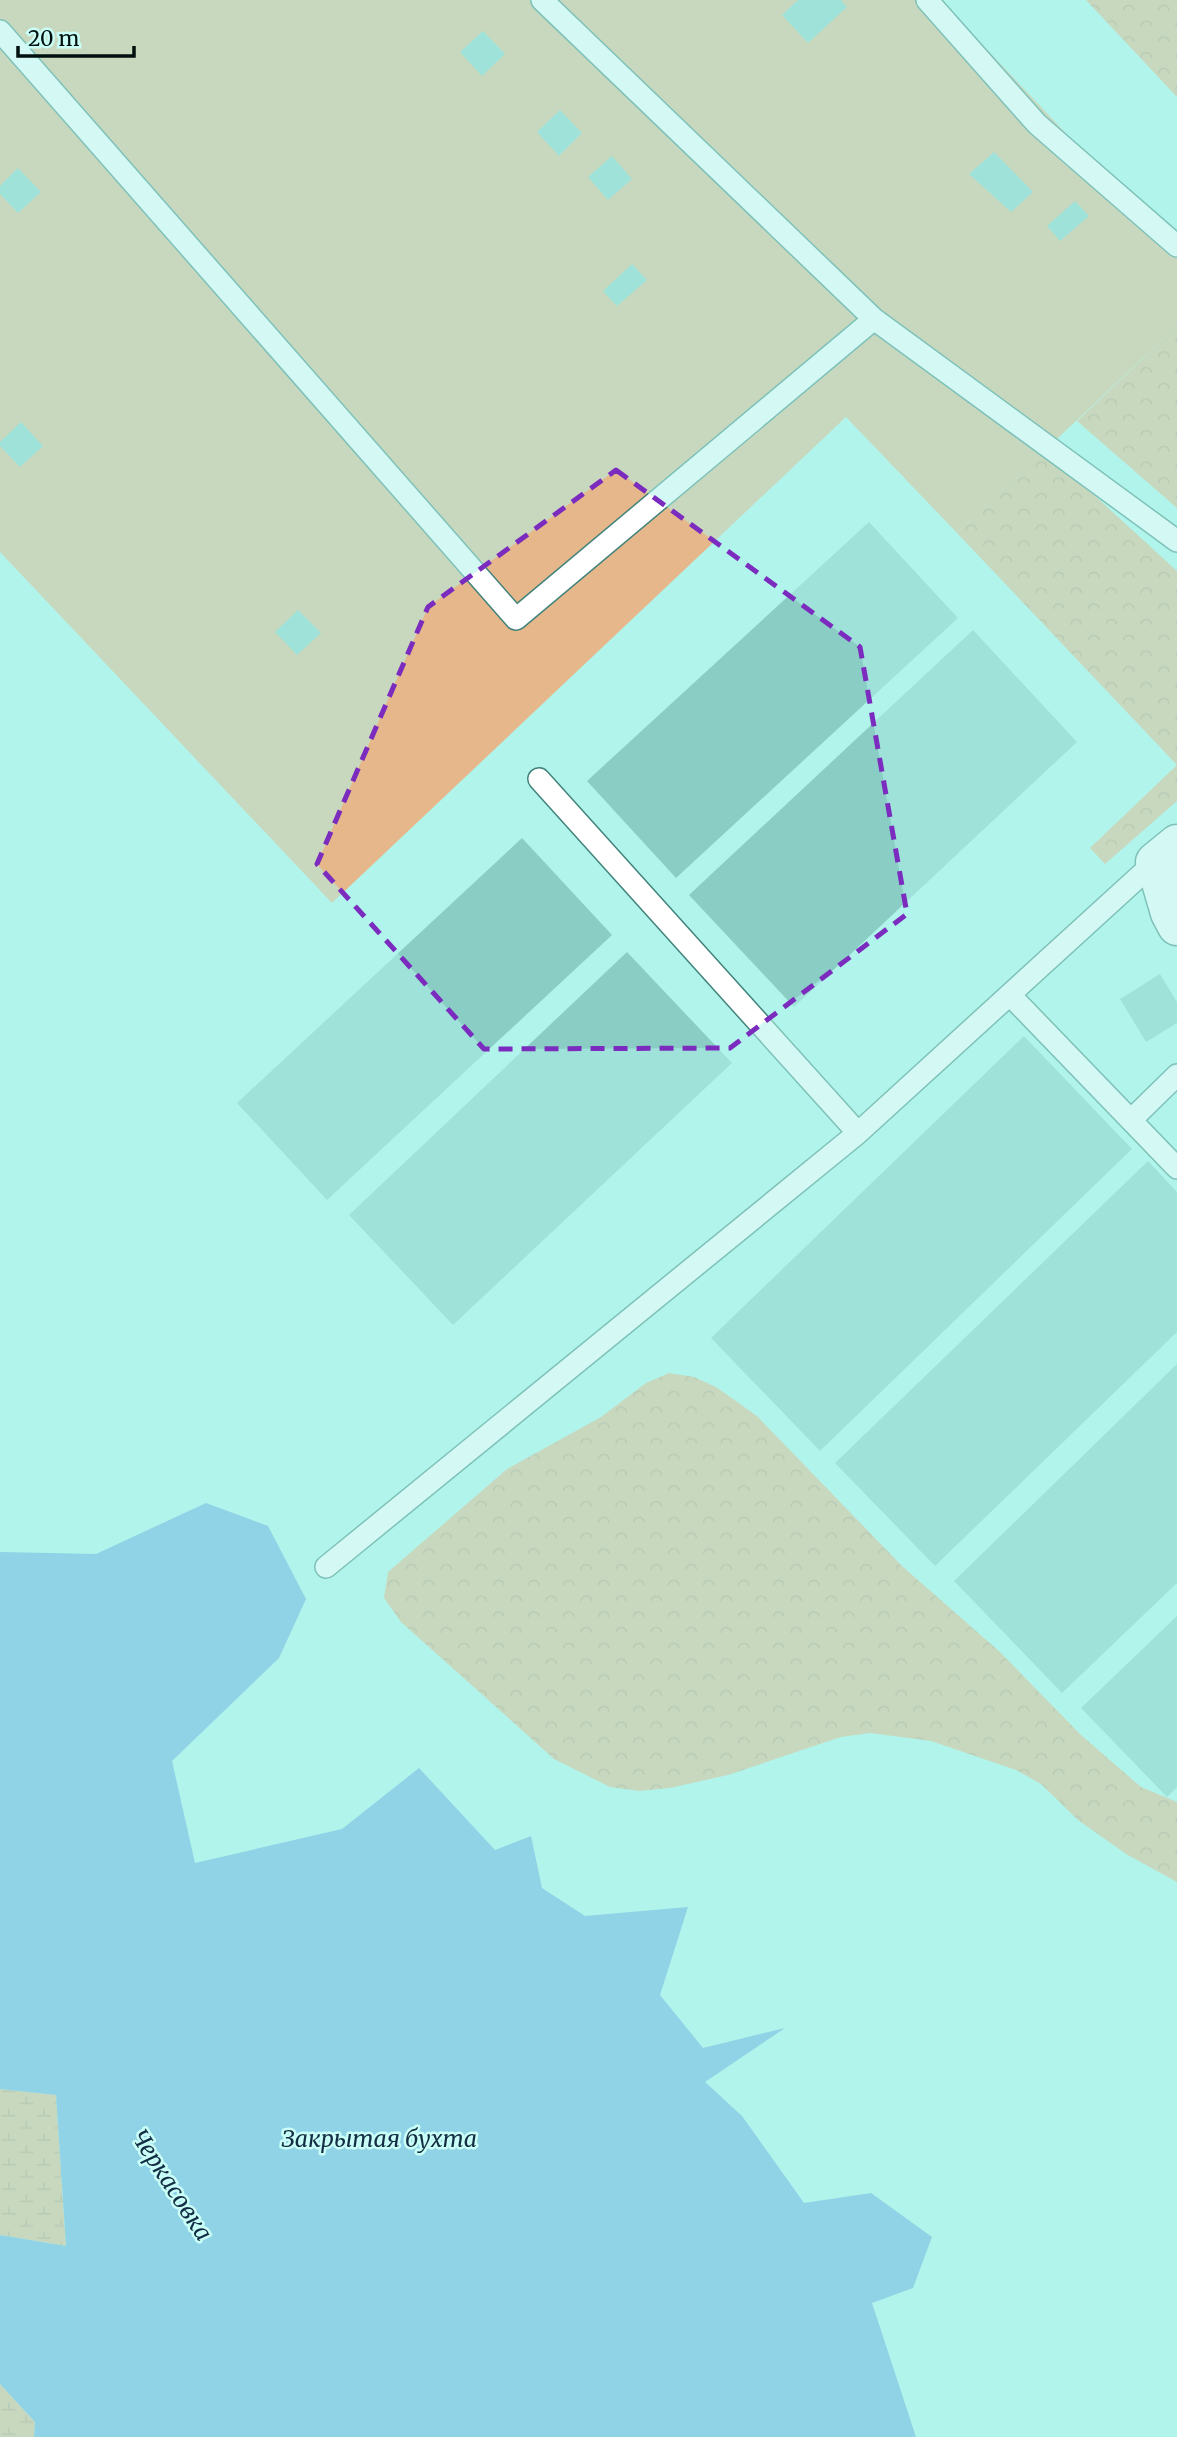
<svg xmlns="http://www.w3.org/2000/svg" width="1177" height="2437" font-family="Merriweather,serif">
<defs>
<pattern id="forest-crowns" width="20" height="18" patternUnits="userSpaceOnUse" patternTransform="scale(1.75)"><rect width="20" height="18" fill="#e5b78a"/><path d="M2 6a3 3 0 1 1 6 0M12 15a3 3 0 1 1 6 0" fill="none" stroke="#c39c76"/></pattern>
<pattern id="wetland-marsh" width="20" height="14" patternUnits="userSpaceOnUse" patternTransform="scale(1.75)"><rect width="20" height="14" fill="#e5b78a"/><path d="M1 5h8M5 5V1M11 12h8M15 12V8" fill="none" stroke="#c39c76"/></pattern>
</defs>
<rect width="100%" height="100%" fill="#b0f4eb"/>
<!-- forest -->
<path fill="url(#forest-crowns)" d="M1086,0h91v97z
M1177,326v182l-100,-87z
M1045,450l132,121v230l-72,63 -15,-16 87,-83 -220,-232z
M669,1373l25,4 22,10 41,29 145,150 98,86 81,83 60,52 36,15v80l-51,-28 -48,-34 -37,-36 -25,-14 -85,-29 -61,-8 -29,4 -113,38 -58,13 -31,3 -29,-4 -56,-28 -153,-137 -17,-24 4,-26 119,-103 94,-52 45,-34z"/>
<!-- wetland -->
<path fill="url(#wetland-marsh)" d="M0,2089l56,6 10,151 -66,-11z
M0,2384l35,38 -1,15h-34z"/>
<!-- garden -->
<path fill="#e5b78a" d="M0,0h940l237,251v75l-220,207 -111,-116 -514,486 -332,-351z"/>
<!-- water -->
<path fill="#6baadf" d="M206,1503l62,23 38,73 -27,59 -107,103 23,102 147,-34 77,-61 76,82 36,-14 11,52 43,28 103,-9 -28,88 43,53 82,-20 -80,54 37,34 62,87 67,-10 61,44 -19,51 -41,15 44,134h-882l1,-15 -35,-38v-149l66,11 -10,-151 -56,-6v-537l96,2z"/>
<!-- building -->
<path fill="#8acdc4" d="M798,0h43l6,7 -39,36 -26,-28z
M483,31l22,23 -23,22 -22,-24z
M560,110l22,23 -23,23 -22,-24z
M994,152l39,40 -22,20 -42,-38z
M612,156l20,23 -24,21 -20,-23z
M18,168l23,24 -23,21 -18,-19v-8z
M1075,201l14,15 -29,25 -13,-15z
M632,264l15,16 -30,26 -14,-15z
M21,422l22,24 -23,21 -20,-21v-4z
M869,522l89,96 -282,260 -89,-97z
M298,610l23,23 -24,22 -22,-23z
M973,630l104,112 -283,265 -105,-112z
M522,838l90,97 -285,265 -90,-97z
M627,952l105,111 -279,262 -104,-110z
M1160,974l17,28v21l-31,19 -26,-43z
M1024,1036l108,113 -312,302 -109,-113z
M1148,1161l29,31v140l-242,234 -100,-103z
M1177,1364v219l-115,110 -108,-112z
M1177,1616v171l-10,10 -86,-89z"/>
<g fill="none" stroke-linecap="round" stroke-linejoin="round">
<defs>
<path id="service" d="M542,0l332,319 303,222
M927,0l110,124 140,122
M0,31l516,588 358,-300
M539,779l319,354 297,-271
M1010,995l167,173
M1131,1120l46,-45
M326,1567l532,-434"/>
<path id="minor" d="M1177,844l-22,18 15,51 7,13"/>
</defs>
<!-- service casing -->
<use href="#service" stroke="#42847c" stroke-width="24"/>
<!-- minor casing -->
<use href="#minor" stroke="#42847c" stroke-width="41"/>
<!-- service -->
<use href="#service" stroke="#fff" stroke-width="21"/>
<!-- minor -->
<use href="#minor" stroke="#fff" stroke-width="38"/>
</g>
<!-- marked area -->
<path d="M0 0H1177V2437H0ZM616,470l244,177 47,267 -177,134 -246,1 -167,-185 111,-257z" fill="#b0f4eb" fill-opacity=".55" fill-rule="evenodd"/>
<path fill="none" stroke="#7b2cbf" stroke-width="5" stroke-dasharray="14 9" stroke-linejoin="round" d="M616,470l244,177 47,267 -177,134 -246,1 -167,-185 111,-257z"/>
<g text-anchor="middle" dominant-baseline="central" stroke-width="5" stroke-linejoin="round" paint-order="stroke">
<!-- water labels -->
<g font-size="23" font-style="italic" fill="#132e44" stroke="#c9fff7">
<text x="379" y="2138">Закрытая бухта</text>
<text transform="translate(172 2185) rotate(57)">Черкасовка</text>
</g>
</g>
<!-- scale -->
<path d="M18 46v10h116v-10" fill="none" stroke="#00100e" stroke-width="3.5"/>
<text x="28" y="46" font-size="21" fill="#00100e" stroke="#c9fff7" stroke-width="5" paint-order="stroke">20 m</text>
</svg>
